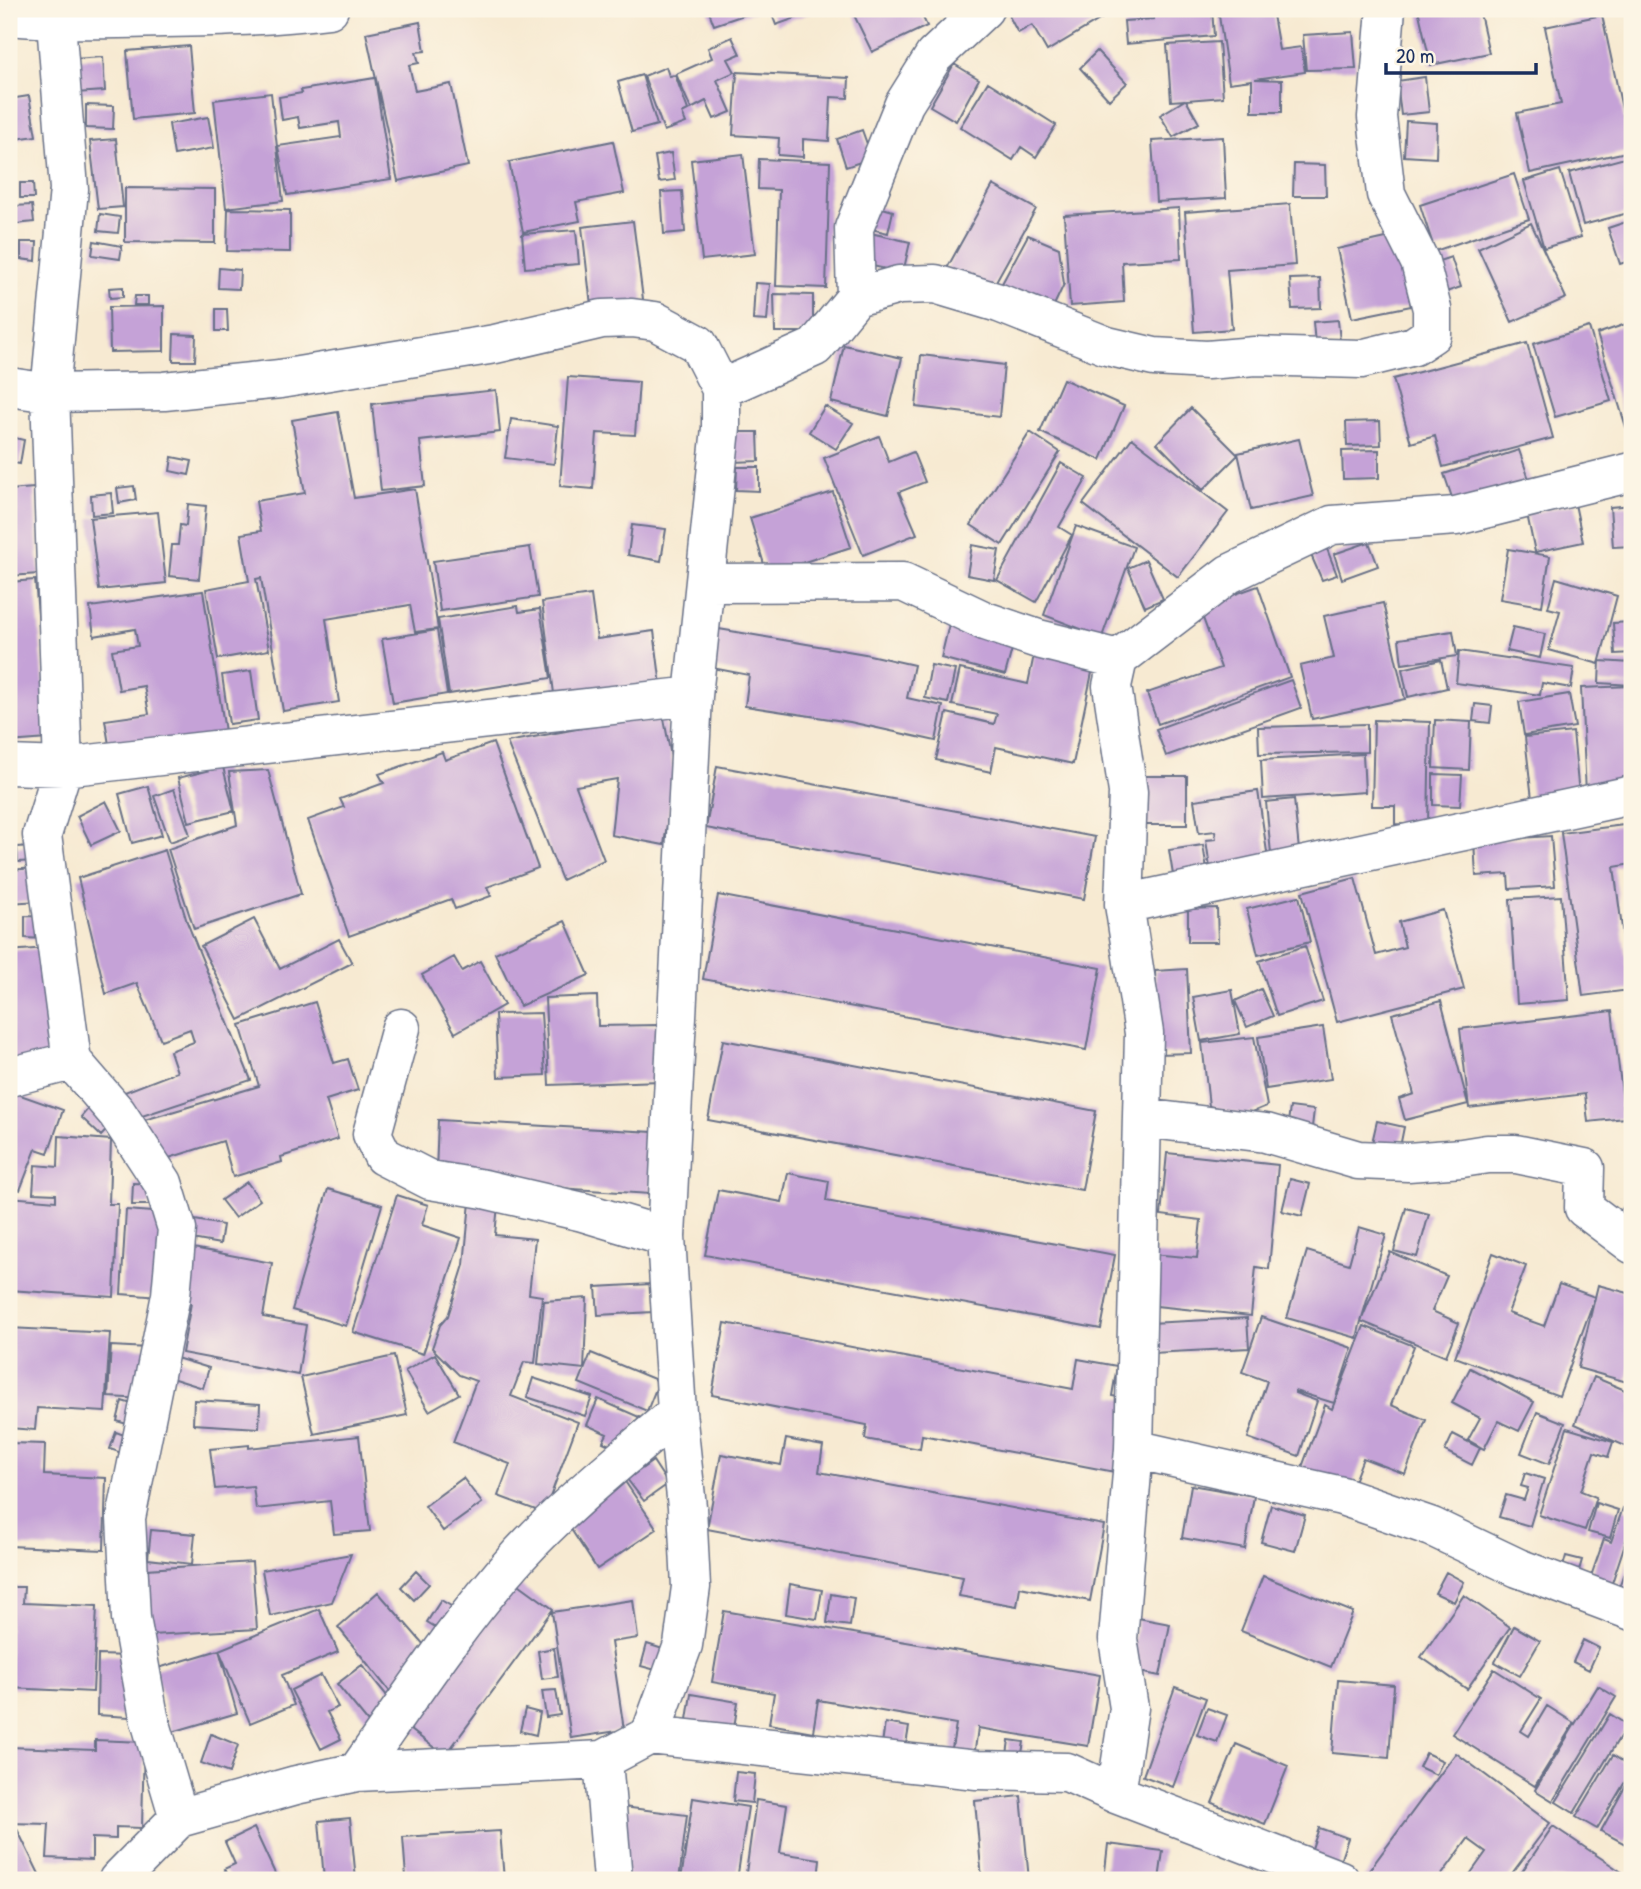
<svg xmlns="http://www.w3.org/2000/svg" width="1641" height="1889" font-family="'Patrick Hand',sans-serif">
<rect width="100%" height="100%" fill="#fcf5e5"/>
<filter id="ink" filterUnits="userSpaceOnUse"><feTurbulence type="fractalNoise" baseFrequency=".0143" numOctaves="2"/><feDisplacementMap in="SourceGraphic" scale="14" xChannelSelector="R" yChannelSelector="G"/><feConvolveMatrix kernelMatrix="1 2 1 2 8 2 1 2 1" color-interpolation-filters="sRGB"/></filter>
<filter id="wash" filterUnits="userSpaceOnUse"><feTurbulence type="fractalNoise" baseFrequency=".00686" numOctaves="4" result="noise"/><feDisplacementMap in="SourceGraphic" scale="28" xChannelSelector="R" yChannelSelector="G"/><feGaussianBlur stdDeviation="1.57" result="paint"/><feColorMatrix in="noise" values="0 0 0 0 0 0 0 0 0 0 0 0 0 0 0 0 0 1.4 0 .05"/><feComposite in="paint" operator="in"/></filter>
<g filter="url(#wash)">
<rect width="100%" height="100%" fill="#f7ead2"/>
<g id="blocks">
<!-- building -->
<path fill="#c5a2d7" d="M708,9h54l-48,16z
M770,9h38l2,4 -34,12z
M851,9h68l8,17 -55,26z
M1021,9h92l1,2 -67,40 -15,-26 -14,8 -9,-17z
M1153,9h59l2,27 -88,8 -2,-23 30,-2z
M1218,9h54l7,41 22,-3 4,25 -50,7 27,1v32h-30v-32l-23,3z
M1418,9h61l10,44 -58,12z
M1602,15l29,136 -101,22 -13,-60 44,-9 -16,-77z
M420,22l5,29 -9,1 3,11 -10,2 6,26 36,-7 17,82 -70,15 -32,-148z
M1353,32l3,37 -50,1 -3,-35z
M732,37l8,17 -12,5 7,13 -18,8 14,32 -17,7 -8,-18 -15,8 -15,-35 36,-16 -4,-10z
M1219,42l4,55 -37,3 13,23 -26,14 -13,-22 25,-15 -14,1 -4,-56z
M189,46l6,67 -62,6 -6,-68z
M1097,51l30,32 -18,17 -29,-32z
M103,57l2,34 -30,2 -2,-34z
M954,64l25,15 -23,42 -26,-15z
M666,67l3,9 6,-1 13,35 -6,3 4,10 -22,8 -20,-55z
M737,72l112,6 -1,20 -17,-1 -2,44 -26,-2v18l-25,-2 1,-17 -46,-3z
M642,75l15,50 -25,7 -14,-50z
M1425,77l4,35 -28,3 -4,-34z
M375,78l16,101 -104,16 -9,-49 63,-9 -2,-15 -39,6 -2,-11 -16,3 -3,-23 23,-4 -1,-3z
M988,82l68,43 -20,32 -15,-10 -8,13 -53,-33z
M271,93l12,108 -57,7 -12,-108z
M29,96l7,40 -27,4v-41z
M86,105l28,1 -1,23 -27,-1z
M208,117l6,31 -40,7 -5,-31z
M1406,121l31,2 -1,35 -32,-2z
M862,130l10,28 -26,9 -9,-28z
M1223,137l3,61 -70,4 -4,-61z
M116,139l7,68 -25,2 -8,-68z
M613,141l11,52 -48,9 4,19 -57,11 -14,-70z
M671,153l4,27 -16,2 -4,-26z
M743,154l12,100 -53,6 -11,-100z
M1632,156v56l-49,13 -14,-52z
M759,159l71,3 -4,126 -50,-2 3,-96 -21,-1z
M1294,164l31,1 1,31h-33z
M1560,170l21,67 -37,11 -20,-67z
M1514,174l15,45 -94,32 -15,-46z
M20,183h13l1,15h-14z
M993,185l43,24 -47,85 -43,-24z
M125,188l90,1v54l-90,-1z
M682,191l3,41 -21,2 -3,-42z
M1290,204l5,61 -68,5 5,59 -38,3 -9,-120z
M32,205l2,17 -18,2 -2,-18z
M872,205l21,6 -5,22 -21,-5z
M1179,208l2,51 -59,3 2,40 -54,4 -6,-91z
M228,209l62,1v42l-63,-1z
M100,214l20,3 -2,16 -20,-2z
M1632,220v40l-12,4 -12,-36z
M633,221l11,86 -52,7 -10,-87z
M1531,223l35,75 -54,24 -34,-74z
M576,230l3,34 -54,4 -3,-34z
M866,232l44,10 -7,31 -43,-10z
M1028,235l31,13 5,36 -15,32 -50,-27z
M1395,236l16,70 -59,12 -15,-69z
M94,241l28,5 -2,13 -28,-4z
M21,242h16l-1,19 -15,-2z
M9,247l7,1 -1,16h-6z
M1451,257l10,30 -21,7 -10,-30z
M219,268l21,2 -1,19 -21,-1z
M1320,278l1,30 -29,1 -2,-30z
M755,283l15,1 -3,37 -14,-1z
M123,287v10l-13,1 -1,-10z
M774,294l39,1v37h-38z
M135,296h13v9h-14z
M164,306v45l-54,1 -1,-45z
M216,309h11l1,22h-12z
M1338,320l2,22 -25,2 -2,-22z
M1632,322v103l-6,2 -29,-93z
M1589,327l22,74 -56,16 -22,-73z
M174,334l22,1 -1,26h-22z
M1527,343l26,95 -110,29 -8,-31 -24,7 -18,-64z
M844,345l58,13 -14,58 -57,-14z
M921,355l83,10 -5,52 -83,-10z
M568,377l71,5 -4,53 -38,-2 -4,56 -33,-3z
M1063,379l61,27 -23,54 -61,-28z
M496,390l4,42 -80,9 5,45 -44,5 -9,-87z
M825,406l28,17 -17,26 -27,-17z
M1191,408l47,47 -35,35 -46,-47z
M338,412l16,86 61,-9 23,140 -23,3 -5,-27 -84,14 13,83 -56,9 -22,-133 -5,1 13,71 -51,9 -12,-70 43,-8 -8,-47 20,-3 -5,-30 49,-8 -13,-73z
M511,419l47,7 -4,38 -49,-6z
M1380,421l1,24 -34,1 -1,-24z
M732,432h26l1,29 -26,1z
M1030,432l30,20 -58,93 -31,-20z
M879,436l10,26 24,-10 12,30 -26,10 18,42 -54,21 -39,-97z
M10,437l14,3 -4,24 -11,-2z
M1132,438l96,74 -50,65 -95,-73z
M1299,439l14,57 -62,14 -13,-57z
M1379,450v28l-36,1 -1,-28z
M1519,450l11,32 -75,24 -11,-32z
M172,457l20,4 -3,14 -19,-4z
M1061,463l26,15 -28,49 13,8 -36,67 -39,-22z
M737,467h22v24l-23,-1z
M134,486l2,14 -17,3 -2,-15z
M34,488l5,86 -30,2v-86z
M833,492l18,55 -84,27 -17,-56z
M111,493l2,20 -21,2 -1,-20z
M188,504l18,2 -7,73 -30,-3 3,-31h6l2,-20 6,1z
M1575,504l8,38 -48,10 -8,-38z
M1632,505v41l-19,1 -3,-40z
M158,512l8,71 -67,7 -9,-72z
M632,525l34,4 -5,32 -33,-6z
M1076,526l58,21 -32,90 -58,-22z
M1369,542l9,24 -36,13 -8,-25z
M972,545l27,5 -5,30 -27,-5z
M530,547l8,50 -98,14 -7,-50z
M1327,549l10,26 -15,5 -11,-25z
M1508,549l42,7 -8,50 -42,-7z
M1146,560l17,39 -18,8 -17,-39z
M1556,578l61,18 -18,68 -50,-14 11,-39 -12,-3z
M35,580l9,105 16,53 -51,4v-160z
M1258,586l32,91 -132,47 -11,-31 74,-25 -22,-61z
M203,591l23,147 -115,19 -6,-37 44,-6 -5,-28 -25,4 -7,-40 26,-4 -3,-17 -41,7 -4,-29z
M591,595l6,44 57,-8 7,55 -106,15 -13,-99z
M1383,603l22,96 -93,20 -12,-53 34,-8 -10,-42z
M518,606l1,6 21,-3 11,69 -102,16 -11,-75z
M950,620l65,18 -10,37 -64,-17z
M1632,622v31l-17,1 -2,-31z
M1513,627l32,7 -5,24 -33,-7z
M713,628l152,26 49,11 -7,33 36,8 -7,35 -86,-19 -105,-16 4,-31 -42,-8z
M437,630l10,64 -54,9 -11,-64z
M1453,631l4,25 -55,8 -3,-25z
M1036,645l59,13 -22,106 -77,-17 -5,25 -55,-12 11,-47 47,11 3,-10 -45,-9 8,-36 68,15z
M1459,651l115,17 -3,20 -29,-5 -2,12 -84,-12z
M1441,660l6,28 -39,9 -6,-28z
M1600,661l32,2v22l-33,-2z
M931,665l24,5 -7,33 -23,-5z
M251,671l7,49 -29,4 -7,-49z
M1291,680l10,28 -135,48 -10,-27z
M1632,686v105l-46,2 -5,-105z
M1569,694l6,33 -51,8 -5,-33z
M1475,704l17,2 -2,17 -17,-2z
M663,713l11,60 -10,72 -53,-10 6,-56 -41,7 28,74 -42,20 -55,-138z
M1374,720l56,2 -2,103 -33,-1v-18h-23z
M1435,720l36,2 -2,48 -36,-2z
M1367,724v28l-108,2 -1,-27z
M1573,732l6,63 -47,4 -7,-62z
M493,743l45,125 -51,19 4,9 -36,13 -4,-10 -102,37 -41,-116 36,-13 -4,-8 44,-16 -5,-9 63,-22 3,8z
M1363,754l2,38 -102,7 -2,-39z
M717,766l378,71 -11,62 -378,-71z
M223,767l11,44 -45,11 -11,-44z
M268,770l33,124 -107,35 -26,-80 69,-24 -8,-53z
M1433,774l29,1 -2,31 -27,-1z
M1139,776h48v49h-48z
M148,786l14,49 -30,8 -13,-49z
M174,789l16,46 -20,7 -16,-46z
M1258,791l10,68 -58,9 -4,-28 10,-1 -1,-8 -16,2 -5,-33z
M1294,799l6,62 -28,3 -6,-62z
M106,801l15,30 -30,14 -14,-29z
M1632,824v40l-18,3 16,123 -47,6 -22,-163z
M1551,836l4,50 -46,3 -1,-15 -32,2 -2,-35z
M1203,845l5,31 -34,5 -5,-31z
M32,846l2,15 -16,1 -1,-15z
M165,850l22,72 64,158 -121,40 -8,-27 55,-21 -7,-21 24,-9 -4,-13 -29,11 -24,-57 -31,11 -28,-116z
M36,868l3,33 -30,2v-33z
M1355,878l21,77 29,-8 -6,-25 44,-12 21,79 -127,33 -35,-130z
M718,895l383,73 -15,82 -383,-71z
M1299,896l11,46 -52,13 -11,-46z
M1561,896l8,104 -52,4 -7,-105z
M1217,908l1,34h-30v-33z
M25,916l20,1v22l-20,-1z
M254,919l26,50 59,-30 13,24 -113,57 -38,-74z
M565,921l24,54 -69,31 -25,-53z
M1305,946l18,55 -46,15 -18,-55z
M47,948l10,115 -48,4v-116z
M454,957l8,14 18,-10 24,44 -49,28 -33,-58z
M1187,969l4,84 -33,1 -3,-83z
M1261,989l12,27 -26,11 -12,-26z
M1232,990l8,44 -39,7 -8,-44z
M597,996l1,30 60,-1 2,56 -111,4 -4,-87z
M1441,1001l27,103 -63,16 -6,-21 15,-5 -22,-80z
M315,1002l19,61 14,-4 10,31 -32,10 12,39 -57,18 1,5 -49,15 -10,-36 -70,22 -12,-42 118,-35 -19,-61z
M1612,1011l13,107 -37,4 -3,-28 -116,14 -9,-79z
M541,1013l4,62 -47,2 -3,-63z
M1323,1027l8,52 -65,10 -8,-52z
M1254,1037l13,69 -22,9 -36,-9 -7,-63z
M723,1040l373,71 -14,79 -374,-70z
M9,1091l54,19 -15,43 -12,-4 -16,41 -11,-4z
M93,1103l20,20 -12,13 -20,-19z
M1630,1105h2v36h-3z
M1290,1107l24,3 -2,17 -24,-4z
M438,1120l215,12 -3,62 -107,-7 -107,-14z
M1377,1121l27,6 -5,25 -28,-5z
M59,1136l52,4 -2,64h9l-4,93 -105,-7v-93l47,4v-7l-23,-1 2,-28 23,2z
M1167,1153l111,12 -9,104 -13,-2 -5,49 -104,-11 5,-51 45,4 4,-38 -40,-5z
M788,1173l41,8 -3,20 289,54 -14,74 -396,-74 13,-65 64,12z
M1290,1179l20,5 -8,32 -20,-5z
M247,1182l13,18 -25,18 -14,-18z
M133,1183l18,1 -1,21h-18z
M328,1189l54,16 -36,121 -54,-16z
M397,1195l31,10 -6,20 39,13 -38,116 -70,-22z
M1632,1195v27l-13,-9z
M470,1202l28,3 -3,30 40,4 -6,55 13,2 -7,67 -11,-1 -13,34 67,26 -34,91 -46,-17 12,-32 -57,-22 23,-61 -17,-6 -27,-27 8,-23 8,-9 16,-51z
M1406,1208l23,6 -12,43 -23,-6z
M126,1210l40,3 -5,84 -40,-3z
M195,1220l28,5 -3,19 -28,-5z
M1359,1227l27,8 -25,86 29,-69 57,24 -15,35 27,12 -13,33 -85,-35 -4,17 -70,-20 20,-67 42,13z
M193,1248l79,15 -9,54 43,8 -8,50 -116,-22 9,-50 -7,-1z
M1493,1253l33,13 -18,47 36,13 15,-42 36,13 -36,99 -104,-39z
M651,1284l2,28 -55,3 -2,-28z
M1598,1285l34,9v67l-5,21 -49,-14z
M587,1298l-3,71 -46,-5 6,-63z
M1261,1317l91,31 -18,55 -39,-12v2l22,8 -18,55 -51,-18 19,-57 -25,-9z
M1247,1318l2,30 -97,5 -2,-30z
M725,1323l348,66 5,-30 39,7 -5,30 16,3 -13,73 -193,-37 -2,14 -55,-10 2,-14 -155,-30z
M1364,1326l50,20 -23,59 35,15 -21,54 -42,-16 -12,31 -50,-19 24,-65 7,4z
M9,1328l101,5 -5,79 -68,-4 -2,22 -26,-2z
M111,1346l37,2 -2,51 -38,-2z
M591,1353l68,28 -12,30 -68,-28z
M435,1354l24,40 -30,17 -24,-40z
M170,1356l39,12 -6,20 -38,-12z
M394,1356l13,59 -93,19 -13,-57z
M1470,1368l64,34 -15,29 -21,-10 -14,28 -16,-9 12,-22 -28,-15z
M1594,1377l38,16v56l-57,-25z
M533,1378l59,19 -7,19 -58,-19z
M598,1399l41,18 -15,35 -21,-10 4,-8 -20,-9z
M194,1400l66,4 -1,24 -66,-4z
M122,1401l16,5 -5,20 -16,-5z
M1537,1412l28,11 -16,41 -28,-11z
M1567,1428l46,14 -5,15 -14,-5 -13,39 15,6 -11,33 -46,-15z
M116,1432l16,6 -5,17 -17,-6z
M1453,1434l27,14 -8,17 -27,-14z
M359,1436l11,95 -36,3 -4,-33 -74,8 -3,-23 -38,3 -5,-40 39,-4v3z
M786,1439l37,7 -4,26 285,53 -14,76 -70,-14 -3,19 -58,-10 4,-19 -256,-48 14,-75 60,11z
M9,1443l36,1 -1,31 62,3 -2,72 -95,-4z
M653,1461l15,23 -24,17 -17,-22z
M1525,1473l19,6 -14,47 -31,-9 7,-22 18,5 4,-12 -7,-2z
M463,1478l19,25 -39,28 -18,-25z
M624,1480l33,49 -60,40 -32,-49z
M1191,1485l63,11 -9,53 -63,-11z
M1596,1503l22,7 -8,28 -22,-6z
M1271,1505l34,10 -10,36 -34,-9z
M1623,1508l9,3v11l-22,67 -21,-7 15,-43 7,3z
M151,1530l44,4 -3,30 -44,-5z
M1632,1550v42l-13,-5z
M351,1554l-19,48 -62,14 -8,-46z
M1566,1556l16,4 -6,21 -16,-4z
M252,1562l5,67 -106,6 -4,-66z
M416,1571l13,13 -15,16 -13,-13z
M1446,1572l18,10 -10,20 -19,-9z
M1263,1576l90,36 -22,55 -90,-36z
M509,1577l44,32 -108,147 -43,-33z
M790,1584l32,6 -5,29 -31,-5z
M9,1587h15l-1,16 74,3 -4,86 -84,-4z
M378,1592l54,62 -33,49 -61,-76z
M831,1594l23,4 -4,28 -23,-3z
M1464,1595l46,32 -43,62 -46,-32z
M441,1600l20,12 -14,22 -20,-12z
M633,1600l5,38 -27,4 13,88 -53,8 -19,-126z
M319,1609l19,43 -56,23 12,30 -44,18 -31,-73 18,63 -65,19 -17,-63 64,-19z
M724,1611l376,64 -12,71 -110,-18 -4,29 -23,-3 5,-30 -138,-24 -5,32 -44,-8 5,-31 -62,-11z
M1138,1618l32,6 -10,52 -31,-6z
M1514,1626l26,15 -20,35 -25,-14z
M1583,1640l16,8 -10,22 -16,-8z
M647,1644l22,7 -6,21 -22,-6z
M554,1648l4,29 -16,2 -4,-28z
M98,1655l32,1 -1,61 -32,-2z
M362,1665l35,43 -25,19 -35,-43z
M1494,1669l47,30 -20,32 8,5 18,-30 27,17 -39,63 -83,-52z
M321,1675l17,32 -11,5 14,27 -20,10 -30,-59z
M1338,1680l56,5 -5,73 -57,-5z
M1598,1686l18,11 -63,104 -18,-11z
M1175,1687l31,11 -33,89 -30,-11z
M556,1690l4,25 -14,2 -4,-26z
M691,1694l47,8 -5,32 -47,-8z
M1207,1708l20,7 -10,27 -20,-7z
M525,1709l15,4 -4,22 -16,-4z
M1610,1714l17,11 -53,88 -18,-11z
M885,1723l24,4 -5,29 -23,-5z
M211,1734l27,11 -9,28 -28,-10z
M95,1740l49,2 -2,86 -26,-1v12l-24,-1v22l-45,-2 2,-34 -40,-1v-76l86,3z
M1009,1740l15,2 -4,22 -14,-2z
M1236,1744l52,22 -23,58 -53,-21z
M1426,1753l17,8 -7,14 -17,-8z
M1456,1753l94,70 -43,57h-41l20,-28 -18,-13 -30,41h-76z
M1613,1755l19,13v2l-35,59 -21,-12z
M736,1772l19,2 -3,29 -19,-2z
M1632,1774v57l-7,13 -24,-13z
M1021,1796l8,84h-47l-7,-79z
M693,1798l55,9 -11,73h-56z
M756,1800l31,5 -7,48 40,6 -2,21h-73z
M623,1807l64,8 -8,65h-52z
M350,1818l6,62h-32l-5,-59z
M1553,1826l79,53v1l-115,-1z
M254,1828l24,52h-48l-6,-11 11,-5 -10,-22z
M1319,1828l29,10 -11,32 -29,-10z
M17,1829l25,51h-33v-46z
M500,1831l4,49h-116v-2l18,-1 -3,-40z
M1108,1844l55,7 -4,29h-55z"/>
</g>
</g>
<g filter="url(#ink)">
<use href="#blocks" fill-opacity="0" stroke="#687087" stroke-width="2"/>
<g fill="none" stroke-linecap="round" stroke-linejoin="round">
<defs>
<path id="street" d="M9,16c52,5 103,3 155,2 55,-1 110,-2 165,-9
M856,297l-2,-69 50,-124 30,-48 50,-47
M9,387l41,6 114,-2 116,-12 215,-35 107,-25 30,-1 23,3 43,23 23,45v39l-28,268 -27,541 11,175 10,95 4,80 -8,58 -33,90 -47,25 -246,12 -61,13 -117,33 -61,62
M721,389l94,-42 41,-50 43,-12 36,-1 64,19 108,43 47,11 53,3 48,-4 106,3 53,-13 18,-12v-25l-12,-47 -34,-68 -9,-77 9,-108
M705,583l198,-1 82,39 53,18 80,20
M9,765l54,2 630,-71
M1124,904l508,-109
M401,1028l-29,106 11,22 47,24 54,9 99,23 83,25
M72,1061l45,52 46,70 14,46 -6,66 -45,223 5,100 18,99 30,101
M9,1077l63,-16 -30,-226 21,-68 -13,-374 19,-204 -14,-180
M1143,1118l123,15 92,27 50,2 54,-4 25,-4h29l69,14 -1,40 48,36
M1134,1449l208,47 90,31 86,41 114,43
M650,1735l327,35 90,2 49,22 224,86
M603,1760l10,120
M357,1772c52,-74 102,-150 162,-217 48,-52 105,-97 158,-143
M1116,1794l13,-86 -11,-69 16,-190 10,-416 -20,-129 4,-112 -16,-106 6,-27 111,-85 103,-49 124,-9 176,-44"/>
</defs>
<!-- street casing -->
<use href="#street" stroke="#687087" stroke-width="41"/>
<!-- street -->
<use href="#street" stroke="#fff" stroke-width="38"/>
</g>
</g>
<!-- margin -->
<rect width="1641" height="1889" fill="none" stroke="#fcf5e5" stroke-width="35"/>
<!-- scale -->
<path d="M1386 63v10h150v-10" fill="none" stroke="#1b2f5e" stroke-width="3.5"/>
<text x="1396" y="63" font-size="21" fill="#1b2f5e" stroke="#fcf5e5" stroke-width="5" paint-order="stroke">20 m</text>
</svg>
